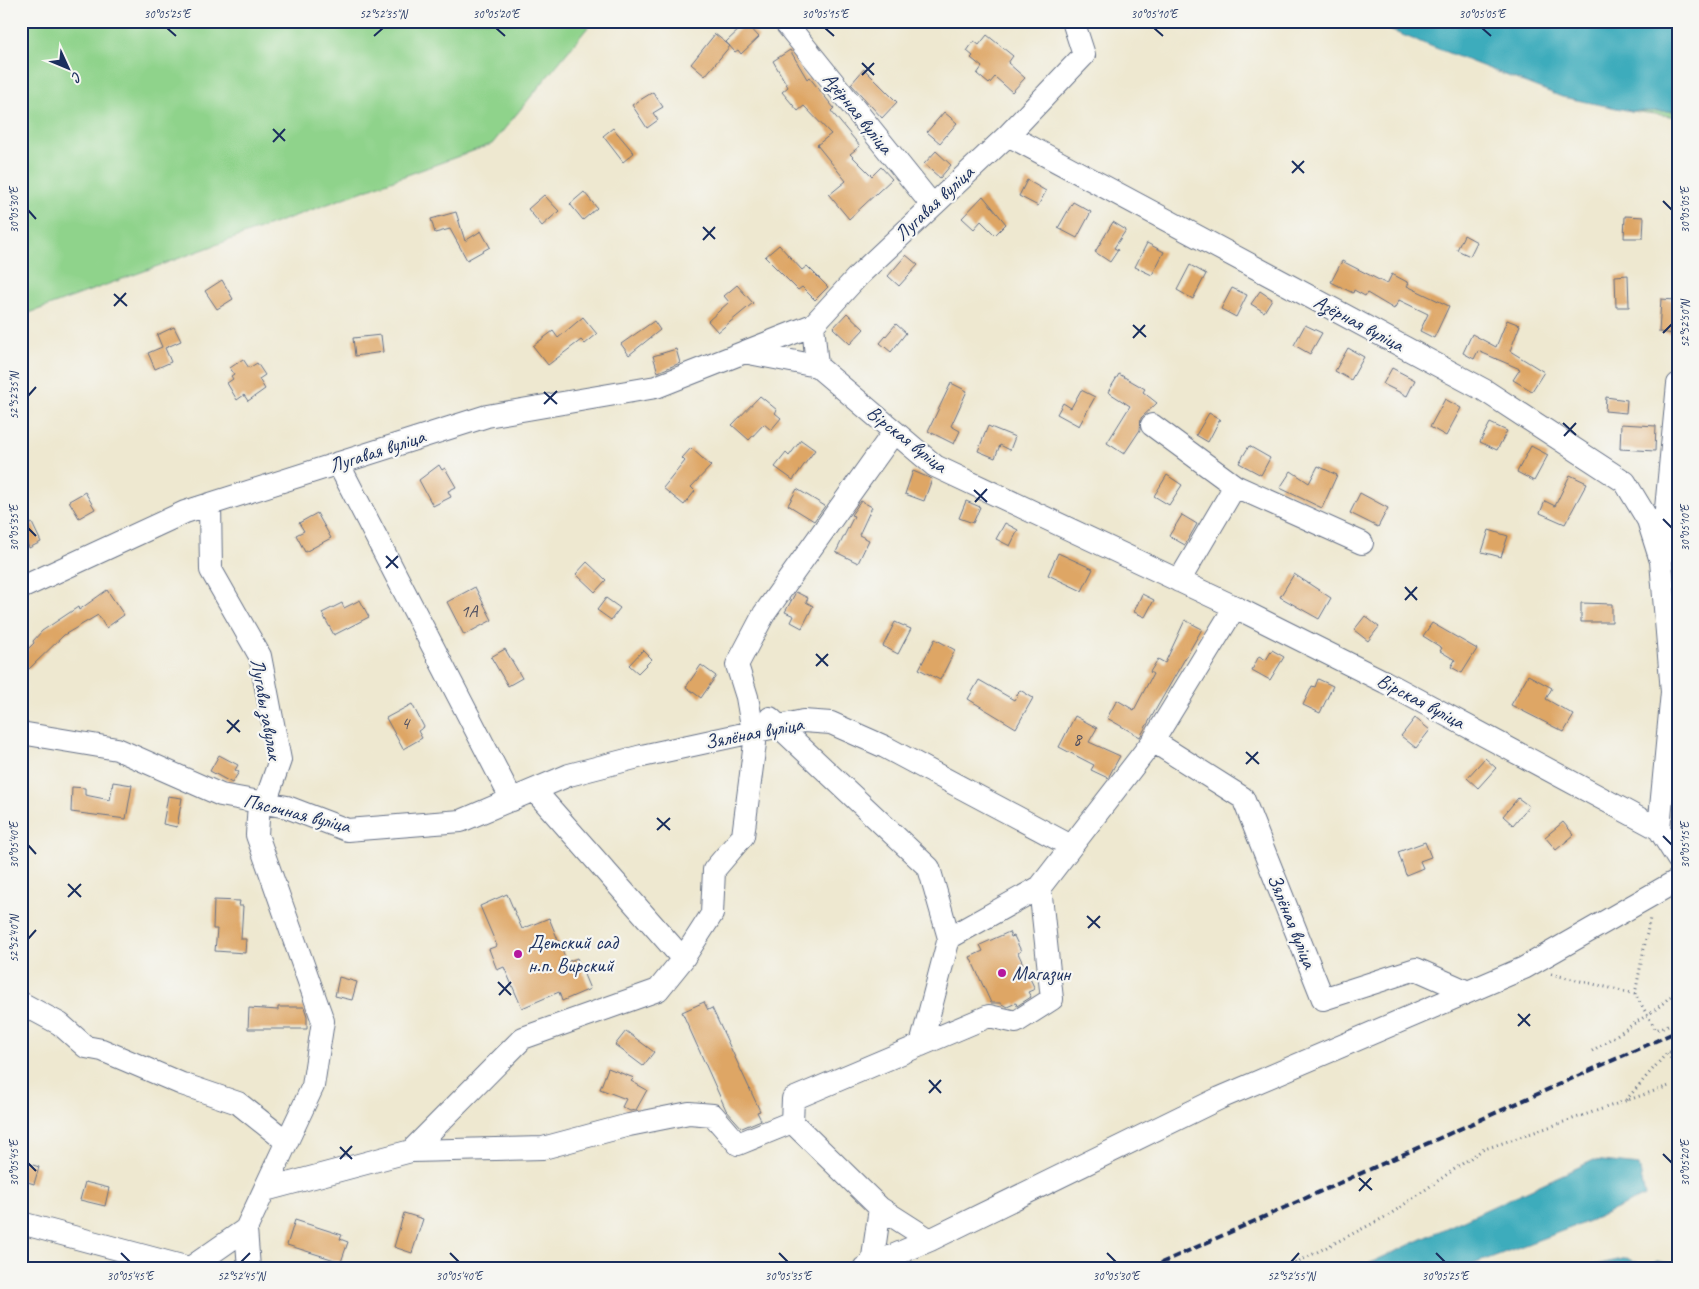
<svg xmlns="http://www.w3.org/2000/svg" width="1699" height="1289" font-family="Caveat,sans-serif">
<rect width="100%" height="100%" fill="#f6f6f2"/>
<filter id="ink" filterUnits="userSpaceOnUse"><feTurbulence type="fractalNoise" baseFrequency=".02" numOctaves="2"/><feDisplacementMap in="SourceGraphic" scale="10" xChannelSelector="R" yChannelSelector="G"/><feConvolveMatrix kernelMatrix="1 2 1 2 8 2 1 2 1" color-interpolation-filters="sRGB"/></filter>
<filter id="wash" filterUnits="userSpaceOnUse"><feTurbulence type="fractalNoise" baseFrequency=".0096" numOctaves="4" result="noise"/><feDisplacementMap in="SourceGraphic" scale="20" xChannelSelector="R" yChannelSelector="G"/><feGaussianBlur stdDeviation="1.12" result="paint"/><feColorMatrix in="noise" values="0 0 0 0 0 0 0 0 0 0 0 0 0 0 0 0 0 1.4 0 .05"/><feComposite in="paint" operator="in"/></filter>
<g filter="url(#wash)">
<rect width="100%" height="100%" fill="#eee8d0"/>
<!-- green -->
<path fill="#8fd38b" stroke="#558174" d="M21,21h572l-101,123 -471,172z
M1631,111h47v6z"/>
<!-- water -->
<path fill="#3eacbc" stroke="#2c6e8d" d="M1366,21h312v90h-47l-69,-14z
M1594,1160l45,5 6,31 -56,25 -126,47h-104z
M1627,1258l20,9 10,-6 20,4 1,3h-96z"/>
<g id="blocks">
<!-- building -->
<path fill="#dea665" d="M749,26l10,11 -18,17 -3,-4 -3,2 -9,-10 16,-15 2,2z
M715,34l15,12 -25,30 -14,-12z
M987,35l26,21 -5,7 17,15 -13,14 -17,-15 -6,7 -12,-10 5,-7 -11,-9 2,-2 -6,-5 7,-10 5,4z
M790,50l17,29 2,-2 25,31 -3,3 29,35 -10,8 22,22 9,-9 11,12 -43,40 -20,-24 17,-14 -29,-36 14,-11 -27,-28 -6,5 -16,-19 6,-5 -15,-26z
M864,69l33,33 -15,16 -31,-34z
M653,92l10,15 -10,6 5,7 -11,8 -15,-23z
M944,112l13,11 -17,20 -13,-11z
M613,128l21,25 -11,9 -20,-26z
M936,151l15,14 -11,13 -16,-14z
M1027,180l19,11 -8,15 -19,-10z
M584,192l13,16 -14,12 -13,-16z
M544,195l15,16 -17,15 -14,-17z
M983,196l23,28 -11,11 -14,-14 -7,8 -12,-11z
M1073,202l18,10 -14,26 -19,-10z
M456,212l9,29 16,-10 9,16 -23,13 -17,-31 -15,4 -4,-14z
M1625,216l19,1 -1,21h-19z
M1113,222l13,8 -12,18 4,2 -8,12 -15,-10z
M1464,235l13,7 -7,14 -13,-6z
M1147,243l17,9 -12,23 -17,-8z
M779,245l23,25 5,-4 21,21 -13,13 -13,-13 -4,3 -33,-33z
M906,255l12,10 -19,21 -11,-10z
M1342,261l45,23 5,-10 17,9 -2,3 42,20 -15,32 -14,-7 8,-17 -29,-14 -5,9 -27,-16 -2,3 -11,-6 -1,3 -22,-11z
M1190,265l16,9 -13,25 -16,-9z
M1628,275l1,32h-13l-1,-31z
M222,280l11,19 -16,10 -12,-18z
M737,285l16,18 -35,29 -10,-11 21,-19 -5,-6z
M1232,288l15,7 -11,22 -15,-8z
M1260,291l12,8 -8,13 -13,-8z
M1661,299l15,1 -2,34 -15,-2z
M847,313l17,16 -14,15 -17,-16z
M583,317l14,17 -12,10 -4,-4 -33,25 -15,-19 20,-15 5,7z
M1507,320l13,5 -10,26 34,21 -12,19 -19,-11 7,-11 -42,-18 -4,8 -11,-6 9,-19 24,13z
M654,321l6,9 -31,25 -8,-11z
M896,324l10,9 -15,19 -11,-9z
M1305,325l17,8 -12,21 -16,-9z
M174,327l7,14 -16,7 6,14 -16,7 -7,-16 14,-6 -5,-12z
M381,335l2,17 -28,4 -2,-18z
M1348,348l16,9 -13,23 -16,-9z
M676,349l4,14 -22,9 -5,-16z
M243,359l6,9 8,-5 8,12 -6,4 6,10 -17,12 -4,-6 -7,5 -10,-17 6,-4 -2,-3 3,-2 -4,-6z
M1392,368l23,12 -8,16 -24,-12z
M1119,374l26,15 -2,3 14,11 -16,15 -1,12 -16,24 -17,-11 23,-37 -22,-14z
M951,383l16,8 -16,35 9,5 -6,13 -26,-13z
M1081,390l14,7 -16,29 -22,-12 6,-11 8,5z
M760,396l17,14 -2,3 6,5 -10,12 -7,-6 -15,16 -17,-15z
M1606,397l21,3 -1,13 -21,-2z
M1445,399l16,9 -15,28 -16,-9z
M1209,413l11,6 -12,23 -12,-7z
M1490,423l17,8 -10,19 -17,-8z
M1621,424l35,2 -1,25 -35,-2z
M988,426l27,11 -5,13 -10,-5 -5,13 -17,-7z
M801,440l14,10 -22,30 -18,-13 11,-14 3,3z
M1249,446l21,12 -9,17 -22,-12z
M1531,446l17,9 -14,26 -17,-9z
M691,448l20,18 -20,21 4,4 -11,14 -21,-17 22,-27 -3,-3z
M439,465l3,5 3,-2 11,19 -8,4 3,6 -18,9 -14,-26z
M1318,466l19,9 -15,33 -42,-20 11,-17 18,12z
M913,471l19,8 -8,22 -19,-7z
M1167,475l15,10 -13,20 -15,-9z
M1570,475l17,8 -22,41 -25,-11 5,-12 10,5z
M797,489l28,17 -11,15 -26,-16z
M85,492l10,17 -16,9 -10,-17z
M1360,493l28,15 -10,19 -28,-14z
M861,501l11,6 -13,28 10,5 -11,23 -22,-11 18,-36 -3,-1z
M966,501l14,6 -7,16 -14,-5z
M317,513l14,25 -26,14 -9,-17 8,-4 -5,-8z
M1182,515l15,9 -12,21 -16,-9z
M32,523l9,19 -12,6 -8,-20z
M1005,523l13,7 -8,16 -14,-7z
M1489,530l19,6 -7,21 -19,-5z
M1058,553l35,16 -11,22 -34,-16z
M587,562l19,18 -11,12 -19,-18z
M1294,574l37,24 -12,21 -39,-22z
M475,587l17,33 -28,15 -17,-33z
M107,590l17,25 -18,13 -8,-13 -34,20 -35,34 -8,-7v-6l13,-13 -1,-2 9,-10 36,-24 1,3z
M796,592l12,6 -2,4 7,4 -11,22 -11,-6 3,-6 -9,-4z
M1142,594l12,6 -9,17 -11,-5z
M606,598l14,10 -9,12 -14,-10z
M360,600l9,17 -35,18 -12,-22 20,-10 2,5z
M1581,603l31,1v18h-31z
M1365,616l14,11 -11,14 -14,-11z
M1185,620l17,9 -62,108 -33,-19 10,-18 17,10 19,-36 -3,-2 8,-13 7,4z
M895,622l16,7 -13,25 -15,-8z
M1432,623l45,26 -15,24 -11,-6 4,-7 -15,-9 2,-3 -19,-12z
M935,639l20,11 -15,30 -21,-11z
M505,649l17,29 -14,8 -17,-29z
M643,650l9,9 -14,14 -9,-8z
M1272,650l12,7 -14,23 -18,-10 7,-14 7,4z
M701,665l15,11 -15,22 -15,-11z
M1528,675l24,13 -6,11 28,16 -10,17 -53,-27z
M1318,679l15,7 -13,27 -17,-8 9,-19 3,1z
M979,680l35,20 6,-10 13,8 -17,30 -48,-29z
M412,704l12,23 -6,4 4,7 -19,11 -17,-31z
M1075,716l22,12 -8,14 31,14 -12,22 -17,-8 3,-5 -35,-18z
M1415,718l15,12 -14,18 -15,-12z
M219,755l19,10 -3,5 4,2 -7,11 -22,-12z
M1485,758l11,10 -18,20 -11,-10z
M113,782l19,3 -6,34 -55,-7 1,-25 13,1v7l25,5z
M168,796l14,2 -5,29 -14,-3z
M1518,798l11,8 -16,19 -10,-9z
M1563,822l11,13 -18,15 -11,-13z
M1425,842l6,15 -11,4 3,7 -17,7 -8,-23z
M507,894l15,35 27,-11 18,44 10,-4 13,31 -28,12 -3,-9 -37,16 -18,-41 -7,3 -8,-21 8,-3 -17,-40z
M214,900l26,1 -1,5h4l-2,33h5l-1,14 -30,-2 2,-22h-4z
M1009,932l2,5 3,-1 7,15 -3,2 17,36 -7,3 3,5 -14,9 -1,-3 -9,4 -7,-4h-9l-21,-46 13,-6 -3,-6z
M339,977l18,5 -5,18 -17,-4z
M704,1002l4,8 4,-2 48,103 -3,1 4,8 -19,8 -16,-18 -44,-98z
M278,1007h26l3,9v13h-59l1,-21 29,2z
M626,1031l28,21 -11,14 -28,-21z
M608,1068l26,10 -3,3 16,9 -11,20 -6,1 -8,-4 4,-8 -26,-10z
M21,1161l18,6 -5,17 -13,-4z
M85,1182l24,6 -4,18 -25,-6z
M404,1213l19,6 -11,34 -18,-6z
M295,1220l47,15 -2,4 8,3 -7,20 -54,-17z"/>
</g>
</g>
<g filter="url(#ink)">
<use href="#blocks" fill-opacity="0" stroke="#657086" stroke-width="1"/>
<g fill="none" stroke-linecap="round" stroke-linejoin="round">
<defs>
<path id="minor" d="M784,21l148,184
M1008,135l476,255 141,92 23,38 13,41
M813,325l4,41 118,100 300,141 150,75 274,147
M744,352l73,14
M1678,384l-17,177 11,131 -13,137 19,30
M1152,425l83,61
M338,463l174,337
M210,504l1,66 49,86 20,104 -15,43
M1179,581l56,-95 127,57
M21,588l164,-76 302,-96 169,-29 157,-62 46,-50 149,-140 76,-80 -11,-34
M770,718l159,150 20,70
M21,733l96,16 104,46 66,12 60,23 114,-9 108,-46 73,-19 161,-35 28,2 54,24 186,99
M1153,741l90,57 80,201 93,-30 52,23
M535,791l148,168
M21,1003l39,21 26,23 16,3 80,34 56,19 49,39
M921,1045l28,-107 91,-51 113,-146 82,-134
M411,1151l132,-3 86,-23 60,-12 24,2 25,29 54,-22
M265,1190l146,-39 112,-113 135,-48 25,-31 29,-45 2,-44 29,-34 12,-93 -8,-46 -10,-32 27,-51 130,-182
M880,1208l-88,-86 1,-23 196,-83 27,6 36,-23 -12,-112
M21,1223l168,45
M872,1264l8,-56 50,32
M190,1268l56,-39
M249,1268l-3,-39 67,-143 10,-65 -66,-186 2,-33
M864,1268l66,-28 290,-142 304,-130 154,-88"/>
</defs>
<!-- minor casing -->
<use href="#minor" stroke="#657086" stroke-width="24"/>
<!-- path -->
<path stroke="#657086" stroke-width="3" stroke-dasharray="1 4" stroke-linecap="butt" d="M1551,974l84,20 21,36 22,-9
M1635,994l15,-76
M1592,1051l63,-41 23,-20
M1668,1053l10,19
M1626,1100l40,-46 12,-6
M1286,1268l103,-53 93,-65 187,-64"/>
<!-- minor -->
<use href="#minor" stroke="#fff" stroke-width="22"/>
<!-- rail -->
<path stroke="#1b2f5e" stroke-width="4" stroke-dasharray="8 4" stroke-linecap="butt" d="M1150,1268l528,-237"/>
</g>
</g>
<!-- ticks -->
<path fill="none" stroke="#1b2f5e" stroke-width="2" d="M167,28l9,8M496,28l9,8M825,28l9,8M1154,28l9,8M1482,28l9,8M374,36l9,-8M862,63l12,12M862,75l12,-12M273,129l12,12M273,142l12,-13M1292,161l12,12M1292,173l12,-12M1663,201l9,9M28,210l8,9M703,227l12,12M703,240l12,-13M114,294l13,12M114,306l12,-13M1133,325l13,12M1663,333l9,-9M1133,338l12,-13M544,392l13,12M28,396l8,-9M544,404l13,-13M1563,423l13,12M1564,436l12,-13M974,490l13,12M975,502l12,-13M1663,519l9,9M28,528l8,8M386,556l12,12M386,568l12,-12M1405,587l12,13M1405,600l12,-13M816,654l12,12M816,666l12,-12M227,720l13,12M227,733l12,-13M1246,752l13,12M1246,764l12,-12M657,818l13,12M657,830l13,-12M1663,836l9,9M28,845l8,9M68,884l13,13M68,897l13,-13M1087,916l13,12M1088,928l12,-12M28,939l8,-9M498,982l13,13M499,995l12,-13M1518,1014l12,12M1518,1026l12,-12M929,1080l12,13M929,1093l12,-13M340,1147l12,12M1663,1154l9,9M340,1159l12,-13M28,1163l8,8M1359,1178l13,12M1359,1191l12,-13M121,1253l9,9M450,1253l9,9M779,1253l9,9M1107,1253l9,9M1436,1253l9,9M241,1262l9,-9M1291,1262l8,-9"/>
<!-- markers -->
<g fill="#b5179e" stroke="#f6f6f2" stroke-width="2">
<circle cx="518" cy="954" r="5"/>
<circle cx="1002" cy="973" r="5"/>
</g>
<g text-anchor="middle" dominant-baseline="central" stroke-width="4.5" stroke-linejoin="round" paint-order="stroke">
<!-- number labels -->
<g font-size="18" fill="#4c4d60">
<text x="469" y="611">1А</text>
<text x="405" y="723">4</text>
<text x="1077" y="739">8</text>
</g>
<!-- street labels -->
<g font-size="20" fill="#1b2f5e" stroke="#f6f6f2">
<text transform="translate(858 113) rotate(51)">Азёрная вуліца</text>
<text transform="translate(934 203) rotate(-43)">Лугавая вуліца</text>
<text transform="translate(1359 323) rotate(28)">Азёрная вуліца</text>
<text transform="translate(907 439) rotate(38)">Вірская вуліца</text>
<text transform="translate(377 451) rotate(-18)">Лугавая вуліца</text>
<text transform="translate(1421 701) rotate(28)">Вірская вуліца</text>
<text transform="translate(266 709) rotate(80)">Лугавы завулак</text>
<text transform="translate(754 733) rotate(-11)">Зялёная вуліца</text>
<text transform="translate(297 813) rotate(14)">Пясочная вуліца</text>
<text transform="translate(1292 921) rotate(68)">Зялёная вуліца</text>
</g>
<!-- poi labels -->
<g font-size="20" fill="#1b2f5e" stroke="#f6f6f2" text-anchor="start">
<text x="528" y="942">Детский сад<tspan x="528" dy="23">н.п. Вирский</tspan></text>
<text x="1012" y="973">Магазин</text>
</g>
</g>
<!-- margin -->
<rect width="1699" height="1289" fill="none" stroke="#f6f6f2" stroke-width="55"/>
<!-- north arrow -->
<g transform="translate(68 68) rotate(134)" stroke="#f6f6f2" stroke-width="4" paint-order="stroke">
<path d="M0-4L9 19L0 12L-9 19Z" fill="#1b2f5e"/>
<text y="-8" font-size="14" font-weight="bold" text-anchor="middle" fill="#1b2f5e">С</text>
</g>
<rect x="28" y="28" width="1644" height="1234" fill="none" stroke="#1b2f5e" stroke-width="2"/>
<g font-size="12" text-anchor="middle" fill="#1b2f5e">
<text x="167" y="18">30°05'25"E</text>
<text x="383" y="18">52°52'35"N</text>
<text x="496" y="18">30°05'20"E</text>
<text x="825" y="18">30°05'15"E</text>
<text x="1154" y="18">30°05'10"E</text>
<text x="1482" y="18">30°05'05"E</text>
<text transform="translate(14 210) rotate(-90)" y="4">30°05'30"E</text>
<text transform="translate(1685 210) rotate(-90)" y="4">30°05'05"E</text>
<text transform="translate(1685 324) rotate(-90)" y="4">52°52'50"N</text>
<text transform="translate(14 396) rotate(-90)" y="4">52°52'35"N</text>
<text transform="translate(14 528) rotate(-90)" y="4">30°05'35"E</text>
<text transform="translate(1685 528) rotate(-90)" y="4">30°05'10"E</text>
<text transform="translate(14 845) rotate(-90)" y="4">30°05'40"E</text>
<text transform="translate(1685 845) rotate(-90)" y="4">30°05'15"E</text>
<text transform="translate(14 939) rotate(-90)" y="4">52°52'40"N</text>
<text transform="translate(14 1163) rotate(-90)" y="4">30°05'45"E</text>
<text transform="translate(1685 1163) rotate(-90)" y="4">30°05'20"E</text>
<text x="130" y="1280">30°05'45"E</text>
<text x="241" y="1280">52°52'45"N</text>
<text x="459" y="1280">30°05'40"E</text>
<text x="788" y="1280">30°05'35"E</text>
<text x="1116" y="1280">30°05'30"E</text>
<text x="1291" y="1280">52°52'55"N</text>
<text x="1445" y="1280">30°05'25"E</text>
</g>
</svg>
